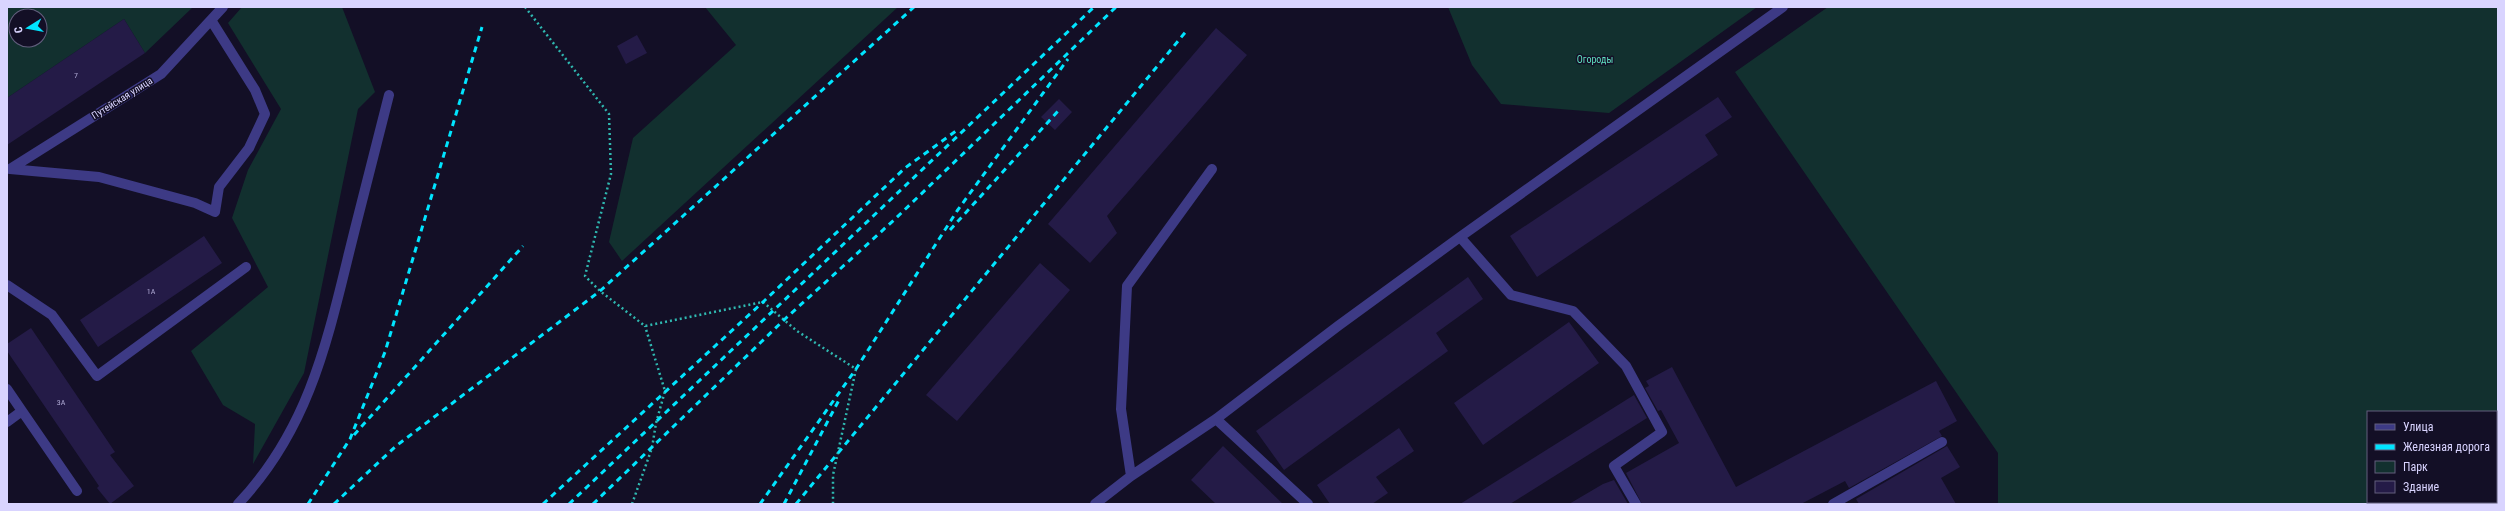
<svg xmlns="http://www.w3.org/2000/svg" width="2505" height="511" font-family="'Roboto Condensed',sans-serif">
<rect width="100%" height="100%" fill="#130f26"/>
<!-- green -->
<path fill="#12302f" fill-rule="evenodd" d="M7,7h186l-48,46 -21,-34 -117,79zM16,16h24v24h-24z
M242,7h100l33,85 -17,17 -54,264 -51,91 2,-40 -32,-19 -32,-54 77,-64 -36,-69 16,-48 33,-61 -53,-86z
M705,7h193l-276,254 -13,-19 24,-104 103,-93z
M1448,7h309l-148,106 -108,-9 -29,-39z
M1828,7h670v497h-500v-51l-263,-381zM2368,412h128v90h-128z"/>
<!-- building -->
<path fill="#241b47" d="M124,19l21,34 -138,92v-47z
M1216,28l31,27 -140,161 10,17 -27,30 -42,-39z
M637,35l10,18 -21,11 -9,-18z
M1718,97l14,20 -27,18 13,20 -181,122 -27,-41z
M1059,99l13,13 -17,18 -14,-13z
M204,236l18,27 -124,84 -18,-27z
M1040,263l30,27 -113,131 -31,-26z
M1468,277l15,22 -47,34 12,18 -164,119 -28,-39z
M1569,322l30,41 -116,82 -29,-42z
M31,328l84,124 -5,3 24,31 -24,18 -13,-16 2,-2 -92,-135v-7z
M1672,367l64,120 200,-106 21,40 -18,10 3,5 -93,52 -4,-7 -44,23h-159l-16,-31 53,-30 -18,-33 -3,1 -13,-23 4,-2 -3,-5z
M1634,395l13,23 -137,86h-50z
M1399,428l15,23 -38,26 12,16 -16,11h-42l-13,-19z
M1223,446l60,58h-67l-25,-24z
M1947,446l13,21 -19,11 15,26h-97l-3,-5z
M1614,480l14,24h-59l34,-20z"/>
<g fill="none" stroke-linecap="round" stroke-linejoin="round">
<!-- path -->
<path stroke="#2fb8b0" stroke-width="2.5" stroke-dasharray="2 3" stroke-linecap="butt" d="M525,7l84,107 2,60 -26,102 15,15 45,35 118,-24 34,29 59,38 -23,106v29
M632,504l20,-56 4,-25 9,-32 -20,-65"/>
<!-- minor -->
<path stroke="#3d3a85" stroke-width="10" d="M10,169l89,8 96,26 20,9 4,-25 30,-39 16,-34 -10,-24 -44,-70
M10,169l151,-95 62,-67
M1460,237l51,58 62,16 53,55 36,66 -48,34 22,38
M7,285l45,30 45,61 149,-109
M7,389l15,22
M1216,419l92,85
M7,422l15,-11 55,80
M1131,476l-10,-67 6,-123 85,-117
M238,504c69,-73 88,-157 111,-251 13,-53 27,-106 40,-158
M1095,504l36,-28 85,-57 122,-93 122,-89 323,-230
M1833,504l109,-62"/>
<!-- rail -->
<path stroke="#00e5ff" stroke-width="3" stroke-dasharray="6 5" stroke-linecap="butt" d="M950,230l109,-120
M354,435l169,-189
M308,504l42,-65 35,-87 97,-325
M334,504l62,-58 204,-155 314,-284
M543,504l220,-202 142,-134 51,-37
M569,504l525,-497
M593,504l192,-185 109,-99 222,-213
M760,504l96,-135 101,-158 111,-152
M784,504l55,-104
M796,504l392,-475"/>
</g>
<g text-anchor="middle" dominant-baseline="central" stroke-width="3" stroke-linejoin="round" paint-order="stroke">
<!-- number labels -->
<g font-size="8" fill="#aca6d1">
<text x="76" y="75">7</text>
<text x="151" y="291">1А</text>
<text x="61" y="402">3А</text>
</g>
<!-- park labels -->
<g font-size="10" fill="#5fe0c0" stroke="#130f26">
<text x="1595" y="59">Огороды</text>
</g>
<!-- street labels -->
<g font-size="10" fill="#d9d4ff" stroke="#130f26">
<text transform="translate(122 98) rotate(-32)">Путейская улица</text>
</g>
</g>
<!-- border -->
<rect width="2505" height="511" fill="none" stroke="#d9d4ff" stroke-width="16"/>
<!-- legend -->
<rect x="2367" y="411" width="130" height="92" fill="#130f26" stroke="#625e7d"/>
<rect x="2375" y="424" width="20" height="6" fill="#3d3a85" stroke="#625e7d"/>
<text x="2403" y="431" font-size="12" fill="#d9d4ff">Улица</text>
<rect x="2375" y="444" width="20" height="6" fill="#00e5ff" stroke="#625e7d"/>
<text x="2403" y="451" font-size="12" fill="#d9d4ff">Железная дорога</text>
<rect x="2375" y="461" width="20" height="12" fill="#12302f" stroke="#625e7d"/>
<text x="2403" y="471" font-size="12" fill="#d9d4ff">Парк</text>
<rect x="2375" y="481" width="20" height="12" fill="#241b47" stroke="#625e7d"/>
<text x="2403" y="491" font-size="12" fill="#d9d4ff">Здание</text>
<!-- north arrow -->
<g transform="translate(28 28) rotate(259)"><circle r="19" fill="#130f26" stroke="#625e7d"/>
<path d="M0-3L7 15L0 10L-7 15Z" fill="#00e5ff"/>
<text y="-6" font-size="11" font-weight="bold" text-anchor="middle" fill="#d9d4ff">С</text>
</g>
</svg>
